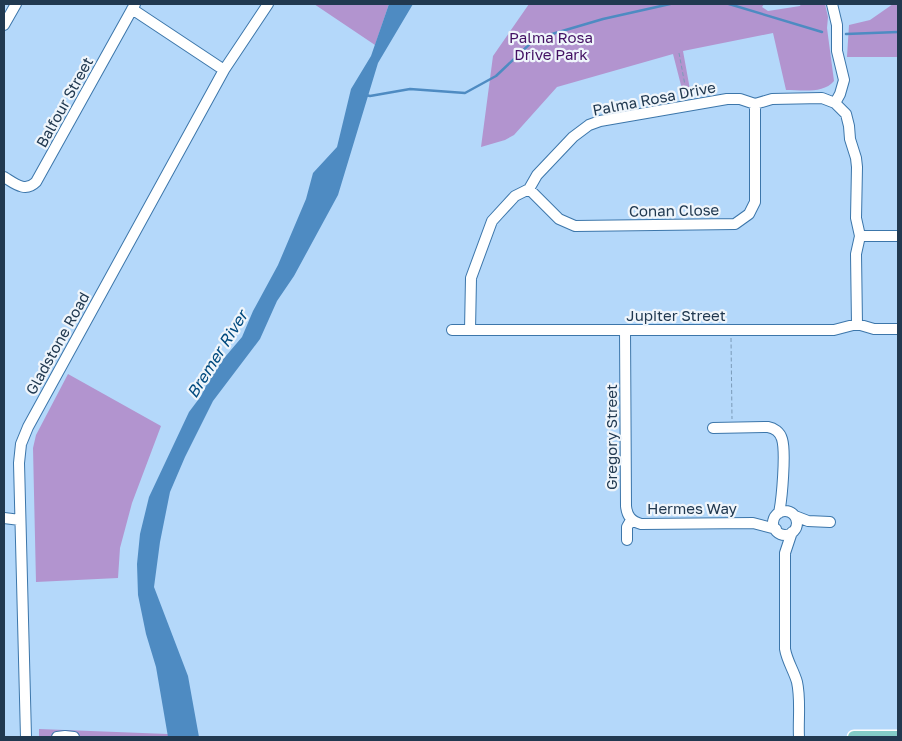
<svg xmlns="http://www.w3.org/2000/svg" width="902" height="741" font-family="'Golos Text',sans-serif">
<rect width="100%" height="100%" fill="#b4d8fa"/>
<!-- green -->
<path fill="#b294cf" d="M314,4h75l-14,41z
M529,4h235l-2,3 6,4 32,-5 1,-2h24l3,13 -1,11 7,53c-11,13 -32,9 -48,9l-13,-57 -90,18 8,44 -7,2 -11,-43 -116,33 -43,48 -9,5 -24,7 12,-91z
M893,4h5v53h-51l2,-32 21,-5z
M68,374l93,52 -29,77 -12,45 -2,30 -82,4 -3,-134 3,-13z
M39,729l129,5v3h-129z"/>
<!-- water -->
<path fill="#4e8bc2" d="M389,4h24l-35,59 -40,132 -44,81 -17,25 -17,38 -47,62 -28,56 -15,35 -10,50 -6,45 34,89 11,61h-31l-12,-70 -10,-33 -8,-39 -1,-31 3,-30 9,-37 40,-85 12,-16 13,-26 28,-33 11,-26 25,-46 28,-66 7,-26 24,-26 14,-58 20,-33z"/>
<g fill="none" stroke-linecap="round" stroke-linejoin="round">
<!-- stream -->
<path stroke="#4e8bc2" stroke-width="2.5" d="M729,4l93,28
M846,34l52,-2
M366,95l4,1 40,-7 55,4 31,-17 39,-37 68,-20 67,-15"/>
<defs>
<path id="minor" d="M832,4l5,21v26l7,29 -4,14 -5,9
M132,9l92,61
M4,25l12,-21
M4,177c10,6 21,16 32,5l99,-178
M529,189l30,30 16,7 160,-2 14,-10 6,-12v-98
M860,236h38
M452,330h382l23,-6 17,5h24
M470,330l1,-52 21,-57 23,-25 14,-7 8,-14 36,-38 16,-12 11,-4 127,-22h13l15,5 17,-5 50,-1 13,5 11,11 3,12 1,13 6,19 1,9 -1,51 4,18 -4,18 1,70
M625,330l1,176c1,10 5,15 15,18l112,-1 23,6
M713,428l55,-1c6,1 12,5 14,12 4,13 0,60 -3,74
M773 523a12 12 0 1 1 24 0a12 12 0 1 1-24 0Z
M795,516l13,5 22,1
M4,518l16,2
M792,532l-7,21v96c2,12 9,22 12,33 4,18 1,38 2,55
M627,540v-13l4,-7
M26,737l-7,-274 2,-19 7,-17 196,-357 44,-66
M57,737l8,-1 9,1"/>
<path id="major" d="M854,737h44"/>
</defs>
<!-- minor casing -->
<use href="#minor" stroke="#3c76aa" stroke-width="12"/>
<!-- major casing -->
<use href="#major" stroke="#fff" stroke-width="15"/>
<!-- path -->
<path stroke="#7b9bb9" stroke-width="1" stroke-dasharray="4 2.5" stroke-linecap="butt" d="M679,53l8,43
M731,338l1,81"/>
<!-- minor -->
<use href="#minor" stroke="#fff" stroke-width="10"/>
<!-- major -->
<use href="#major" stroke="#84ccc7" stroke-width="12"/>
</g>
<g text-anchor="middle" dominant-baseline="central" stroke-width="4.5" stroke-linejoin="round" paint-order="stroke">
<!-- park labels -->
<g font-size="15" fill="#431163" stroke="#eff5fb">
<text x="551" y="37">Palma Rosa<tspan x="551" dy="17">Drive Park</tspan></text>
</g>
<!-- street labels -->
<g font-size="15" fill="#213950" stroke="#eff5fb">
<text transform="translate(654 98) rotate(-11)">Palma Rosa Drive</text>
<text transform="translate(64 102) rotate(-61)">Balfour Street</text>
<text transform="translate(674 210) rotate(-1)">Conan Close</text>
<text x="676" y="315">Jupiter Street</text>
<text transform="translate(57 343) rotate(-61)">Gladstone Road</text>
<text transform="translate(611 437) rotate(-90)">Gregory Street</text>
<text x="692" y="508">Hermes Way</text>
</g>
<!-- water labels -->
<g font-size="16" font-style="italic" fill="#004a7e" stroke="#eff5fb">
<text transform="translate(217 354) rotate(-58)">Bremer River</text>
</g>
</g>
<!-- border -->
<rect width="902" height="741" fill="none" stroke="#213950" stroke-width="10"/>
</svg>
